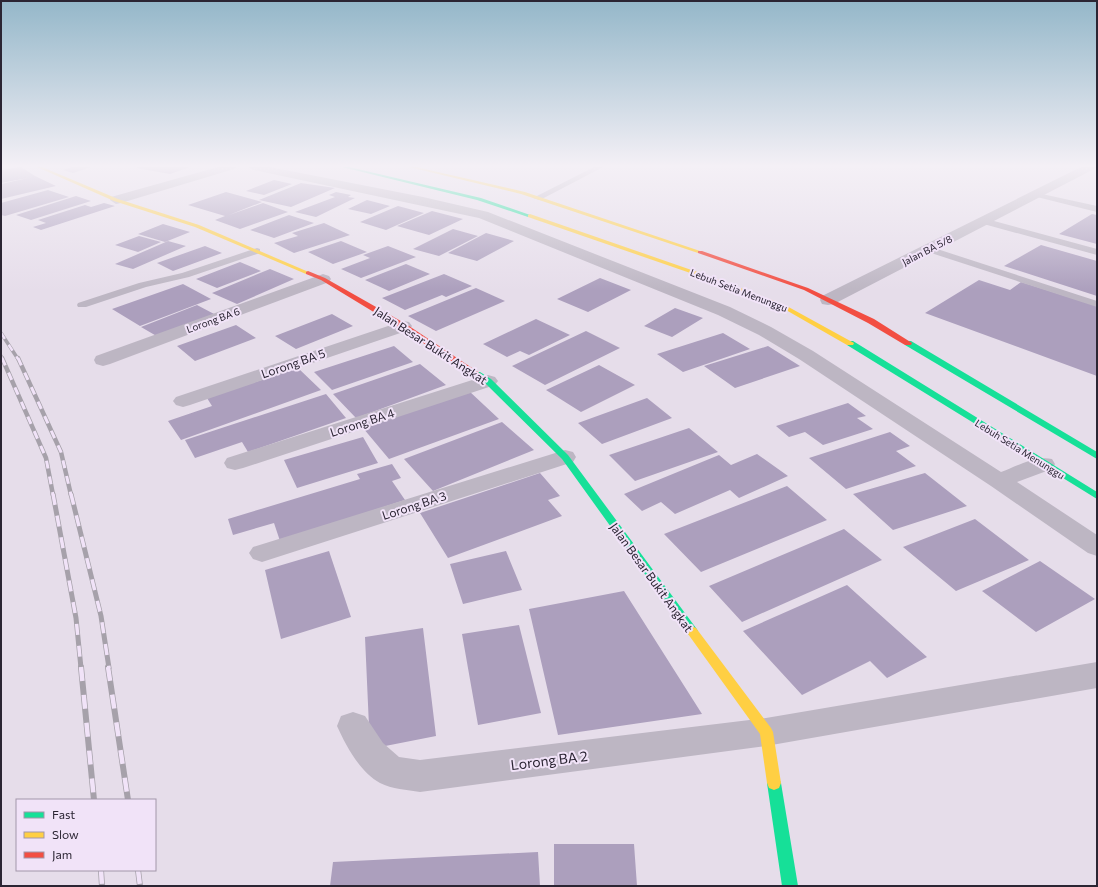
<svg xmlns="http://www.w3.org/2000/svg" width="1098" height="887" font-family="Commissioner,sans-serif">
<rect width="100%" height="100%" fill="#e6ddea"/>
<!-- building -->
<path fill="#ac9fbd" d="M21,167l14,9 21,10 -55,13v-15l27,-6 -27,5v-13z
M72,167h19l-18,6 -10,-3z
M139,167h51l-20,7 -34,-6z
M274,180l18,4 -28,11 -18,-4z
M301,183l34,5 -44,19 -32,-7z
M48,190l21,7 -64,19 -4,-1v-12z
M226,192l36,10 -33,13 34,-12 25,9 -48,17 -25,-9 10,-4 -37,-11z
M336,192l15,3 -3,2 7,1 -39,19 -21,-5 40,-15 -6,-2z
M76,196l15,5 -60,19 -15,-5z
M367,200l23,6 -19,8 -23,-5z
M104,203l11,3 -74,24 -8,-3 13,-4 -8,-3 47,-15 6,2z
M398,206l26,7 -38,17 -26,-8z
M432,211l31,8 -34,16 -32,-9z
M1092,214l5,1v29l-38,-10z
M289,215l25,8 -40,15 -24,-8z
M324,223l26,12 -56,18 -20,-10 24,-7 -6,-3z
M163,224l27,8 -25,10 -27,-8z
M453,229l25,7 -39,20 -26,-7z
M486,233l28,8 -37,20 -29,-8z
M139,236l22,6 -23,10 -23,-7z
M168,241l18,5 -53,23 -18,-5z
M341,241l26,11 -34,12 -25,-12z
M1041,245l56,16v35l-93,-30z
M205,246l17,7 -49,18 -16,-8z
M388,246l28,11 -55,21 -20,-9 29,-11 -7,-3z
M240,262l21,9 -44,17 -21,-9z
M406,264l24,10 -41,17 -24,-11z
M270,269l24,10 -57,25 -25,-11z
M444,274l28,12 -26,11 -4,-2 -37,15 -23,-12z
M600,278l31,12 -43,22 -31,-13z
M979,280l31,10 11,-8 76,24v70l-172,-63z
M183,284l28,15 -71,27 -28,-17z
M476,288l29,13 -69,30 -28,-15z
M197,305l19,10 -56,23 -19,-11z
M675,308l28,10 -31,19 -28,-11z
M332,314l21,12 -57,23 -21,-13z
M536,319l34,16 -41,20 -9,-4 -13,6 -24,-13z
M236,325l20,13 -61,23 -18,-15z
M586,331l34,17 -75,37 -33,-19z
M723,333l27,16 -67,23 -26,-18z
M394,346l19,16 -81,28 -18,-18z
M768,346l32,20 -65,22 -31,-22z
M420,364l26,21 -90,33 -23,-24z
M599,365l36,20 -54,27 -35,-22z
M298,368l23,22 -140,50 -13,-19 44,-15 -5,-8z
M469,391l30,28 -110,40 -26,-31z
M326,394l20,24 -98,34 -6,-10 -47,16 -10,-18z
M647,398l25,20 -70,26 -24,-21z
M848,403l18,13 -9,2 16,11 -50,16 -18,-13 -16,5 -13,-11z
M502,422l32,28 -101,41 -29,-32z
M689,428l29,24 -83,29 -26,-26z
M890,432l20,14 -14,5 20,15 -70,23 -37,-31z
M363,437l15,26 -81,25 -13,-28z
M757,454l31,22 -49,22 -9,-8 -55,24 -14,-12 -19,9 -18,-17 95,-39 12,10z
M392,464l9,14 -9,3 13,19 -125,41 -6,-18 -41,12 -5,-16 132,-40 -3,-5z
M540,473l20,23 -12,4 14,16 -114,42 -28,-45z
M925,473l42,33 -74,24 -40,-36z
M787,486l40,34 -126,52 -37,-38z
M975,519l54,41 -73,31 -53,-44z
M844,529l38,31 -140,62 -33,-36z
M329,551l22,66 -70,22 -16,-69z
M506,551l16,39 -59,14 -13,-40z
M1040,561l55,38 -59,33 -54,-41z
M847,585l80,72 -40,21 -17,-17 -68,34 -59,-64z
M624,591l78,123 -144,21 -29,-126z
M519,625l22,88 -63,12 -16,-91z
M423,628l13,108 -66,13 -5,-112z
M554,844h80l3,42h-83z
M538,852l2,34h-210l3,-24z"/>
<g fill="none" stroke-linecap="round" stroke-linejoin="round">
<!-- lane -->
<path fill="#bdb6c3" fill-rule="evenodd" d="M594,167h9l-63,33 -7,-2z
M1033,192l64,14v6l-64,-16z
M983,218l114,31v6l-117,-32 -1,-2z
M928,246l169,55v6l-172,-56 -2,-2z
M257,248l3,1v4l-71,24 -43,10 -60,20h-8l-1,-2 1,-2 61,-20 43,-10z"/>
<!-- street -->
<path fill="#bdb6c3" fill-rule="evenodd" d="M218,167h18l-2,2 -113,34 -5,1 -6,-4 1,-3z
M248,167h22l153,30 65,15 242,95 41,20 42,24 188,121c16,-6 35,-17 51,-13l3,5 -3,5 -35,13 80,53v21l-9,-3 -97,-67 -192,-127 -40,-24 -41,-20 -239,-97 -225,-48z
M1081,167h15l-2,2 -260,135 -6,1 -6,-1 -2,-4 2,-4z
M323,274l6,2 2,3 -2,3 -219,82 -7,2 -7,-2 -2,-4 2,-4z
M403,321l6,1 3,4 -3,4 -219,75 -7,2 -7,-2 -3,-4 3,-4z
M488,375l7,2 3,4 -3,4 -252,83 -8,2 -8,-2 -3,-5 3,-5z
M565,450l8,2 3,5 -3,5 -311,100 -9,-3 -4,-6 4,-6z
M1097,662v26l-331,58 -346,46c-13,-2 -28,-3 -40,-9 -20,-11 -34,-37 -43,-57l4,-10 12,-4 12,4 18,27 16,14 21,3 346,-42z"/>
<!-- fast -->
<path fill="#16e098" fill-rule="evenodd" d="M342,167h7l132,31 52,18 -5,1 -51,-17z
M847,341h6l244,151v7l-250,-154z
M905,341h6l186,111v7l-192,-114z
M474,372h6l11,7 77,76 128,173 2,3 -2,3 -4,2 -4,-2 -126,-175 -77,-76 -11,-7 -1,-2z
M774,776l5,2 2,5 17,103h-16l-15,-103 2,-5z"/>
<!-- slow -->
<path fill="#ffcf43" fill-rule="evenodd" d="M37,167h5l76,32 81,26 112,48 -5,1 -111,-47 -81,-26z
M409,167h7l109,25 178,60 -5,1 -177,-59z
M530,214l173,60 80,30 71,39 -1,2h-6l-68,-39 -80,-30 -171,-59v-2z
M692,626l4,2 75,100 2,4 8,51 -2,5 -5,2 -5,-2 -2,-5 -7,-49 -72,-100 -2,-3 2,-3z"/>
<!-- jam -->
<path fill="#f24e42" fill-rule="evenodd" d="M698,251h4l106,37 66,31 38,24 -1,2h-6l-37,-22 -64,-33 -106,-37z
M308,271l17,7 81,46 75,50 -1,2h-6l-74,-48 -79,-48 -15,-6v-2z"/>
<defs>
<path id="rail-far3" d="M1,333l17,26
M1,356l1,3"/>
<path id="rail-far2" d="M2,358l44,100 7,37
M18,358l43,94 10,43"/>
<path id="rail-far1" d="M53,494l23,124 5,50
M71,494l30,122 8,52"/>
<path id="rail" d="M81,667l13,133
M108,667l20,133
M101,870l1,16
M138,870l2,16"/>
</defs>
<!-- rail-far3 casing -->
<use href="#rail-far3" stroke="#a6a1aa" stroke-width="3.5"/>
<!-- rail-far2 casing -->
<use href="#rail-far2" stroke="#a6a1aa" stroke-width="4.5"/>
<!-- rail-far1 casing -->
<use href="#rail-far1" stroke="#a6a1aa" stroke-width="5"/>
<!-- rail casing -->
<use href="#rail" stroke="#a6a1aa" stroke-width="6"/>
<!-- rail-far3 -->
<use href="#rail-far3" stroke="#f1e3f8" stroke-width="2.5" stroke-dasharray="7" stroke-linecap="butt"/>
<!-- rail-far2 -->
<use href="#rail-far2" stroke="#f1e3f8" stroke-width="3" stroke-dasharray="8" stroke-linecap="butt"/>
<!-- rail-far1 -->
<use href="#rail-far1" stroke="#f1e3f8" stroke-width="3.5" stroke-dasharray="11" stroke-linecap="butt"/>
<!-- rail -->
<use href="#rail" stroke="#f1e3f8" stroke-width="4.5" stroke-dasharray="14" stroke-linecap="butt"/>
</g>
<!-- sky -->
<linearGradient id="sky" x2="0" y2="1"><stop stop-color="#94b7c9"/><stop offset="0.57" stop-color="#f4f0f6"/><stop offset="1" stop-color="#f4f0f6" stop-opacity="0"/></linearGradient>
<rect width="1098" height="291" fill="url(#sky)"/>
<g text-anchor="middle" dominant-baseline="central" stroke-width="4" stroke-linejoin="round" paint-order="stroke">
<!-- far-street labels -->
<g font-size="10" fill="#2b2533" stroke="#f1e3f8">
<text transform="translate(927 250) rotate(-27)">Jalan BA 5/8</text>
<text transform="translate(739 290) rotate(21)">Lebuh Setia Menunggu</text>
<text transform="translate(213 320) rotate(-20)">Lorong BA 6</text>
<text transform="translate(1020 449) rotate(32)">Lebuh Setia Menunggu</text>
</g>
<!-- street labels -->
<g font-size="12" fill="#2b2533" stroke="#f1e3f8">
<text transform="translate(431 345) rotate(33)">Jalan Besar Bukit Angkat</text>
<text transform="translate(293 363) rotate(-19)">Lorong BA 5</text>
<text transform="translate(362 422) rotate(-18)">Lorong BA 4</text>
<text transform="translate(414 505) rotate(-18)">Lorong BA 3</text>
<text transform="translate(652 577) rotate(54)">Jalan Besar Bukit Angkat</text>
</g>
<!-- near-street labels -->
<g font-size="14" fill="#2b2533" stroke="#f1e3f8">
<text transform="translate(549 760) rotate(-7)">Lorong BA 2</text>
</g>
</g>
<!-- border -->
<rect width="1098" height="887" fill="none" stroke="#2b2533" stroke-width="4"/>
<!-- legend -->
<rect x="16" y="799" width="140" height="72" fill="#f1e3f8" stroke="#a297a9"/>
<rect x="24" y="812" width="20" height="6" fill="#16e098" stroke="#a297a9"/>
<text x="52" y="819" font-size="12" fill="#2b2533">Fast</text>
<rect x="24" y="832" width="20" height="6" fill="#ffcf43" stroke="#a297a9"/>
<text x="52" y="839" font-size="12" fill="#2b2533">Slow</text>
<rect x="24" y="852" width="20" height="6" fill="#f24e42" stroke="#a297a9"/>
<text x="52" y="859" font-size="12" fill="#2b2533">Jam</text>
</svg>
